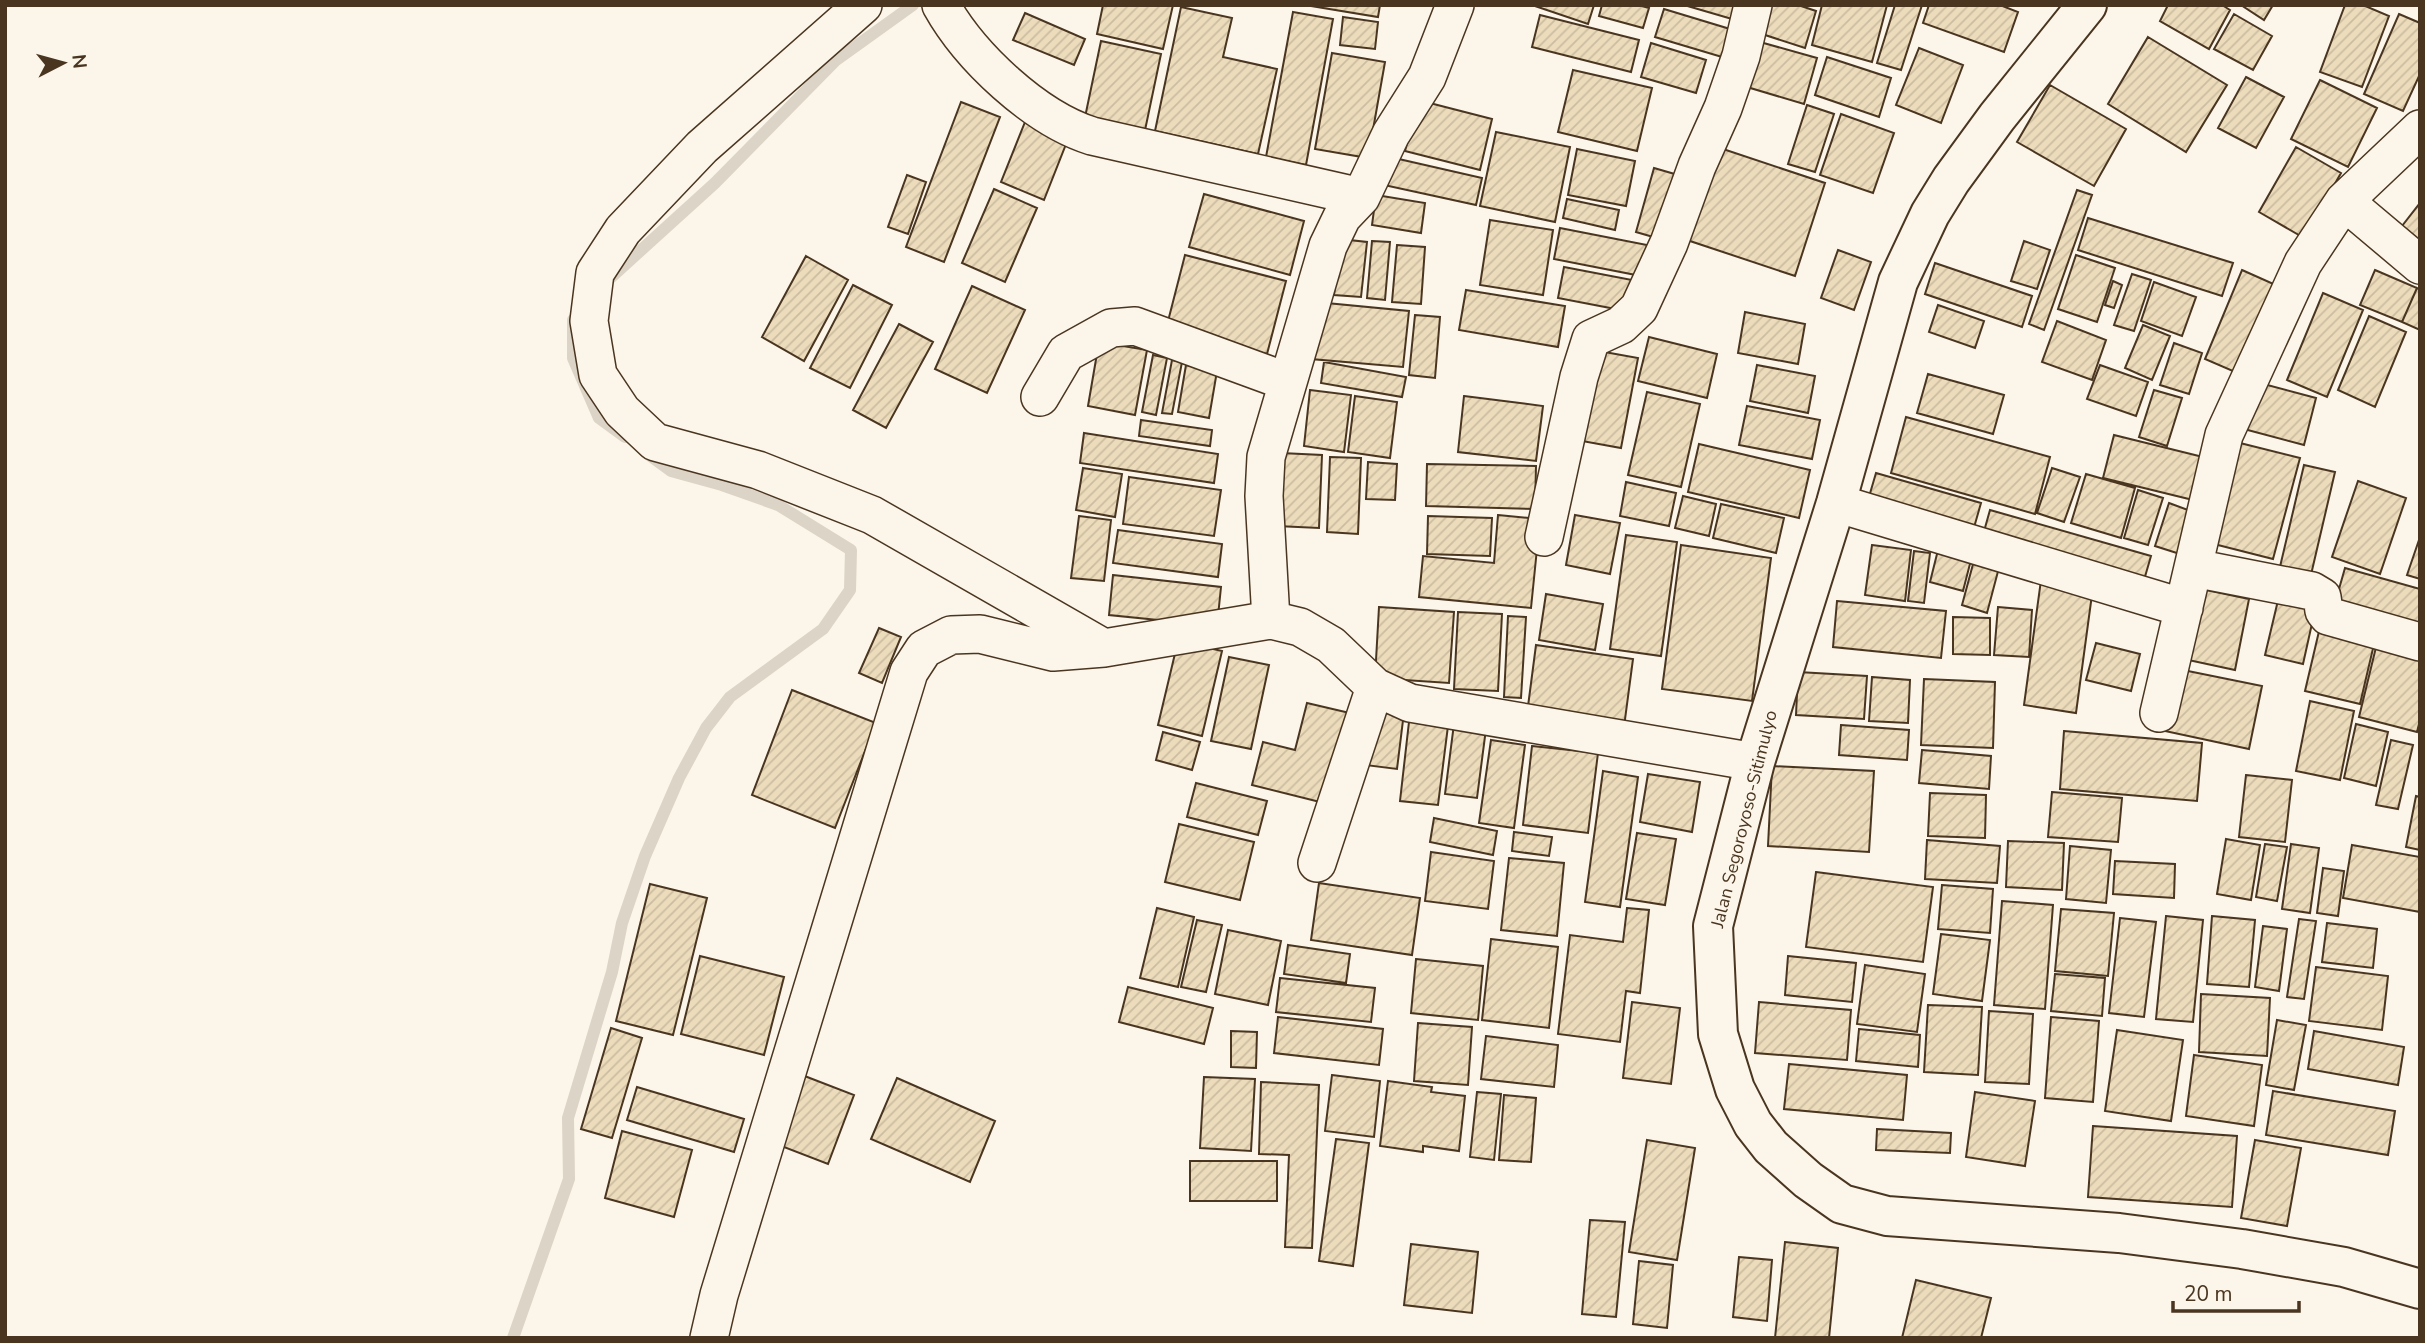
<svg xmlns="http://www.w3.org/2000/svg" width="2425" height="1343" font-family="'Nunito Sans',sans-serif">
<defs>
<pattern id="building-hatch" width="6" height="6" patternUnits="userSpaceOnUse" patternTransform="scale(1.75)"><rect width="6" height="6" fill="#ecdcbc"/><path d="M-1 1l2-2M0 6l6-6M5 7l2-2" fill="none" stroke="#ccbda1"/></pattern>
</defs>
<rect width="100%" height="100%" fill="#fbf6e9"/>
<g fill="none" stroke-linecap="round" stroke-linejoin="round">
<!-- stream -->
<path stroke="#dcd4c6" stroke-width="12" d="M607,281l108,-98 120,-122 78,-56
M573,320v38l26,60 26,19
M513,1338l56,-159 -1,-61 44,-146 10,-49 23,-67 34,-78 27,-50 24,-31 93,-68 27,-39 1,-40 -73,-45 -56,-20 -51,-14 -26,-19"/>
</g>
<!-- building -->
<path fill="url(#building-hatch)" stroke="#4a3520" stroke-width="2" d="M1103,5h70l-10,44 -66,-15z
M1305,5h75l-2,12z
M1532,5h62l-6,19z
M1602,5h36l11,3 -6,20 -44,-12z
M1684,5h52l-4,14z
M1769,5h29l18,6 -11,37 -46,-15z
M1822,5h65l-15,57 -60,-17z
M1895,5h27l-21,65 -24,-7z
M1929,5h71l18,7 -14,40 -81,-29z
M2168,5h54l8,5 -21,39 -49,-28z
M2241,5h32l-9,15z
M2345,5h18l26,11 -27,71 -42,-15z
M1181,7l51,11 -9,39 54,12 -19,85 -103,-23z
M1664,9l66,20 -8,28 -67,-20z
M1293,12l40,7 -27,146 -40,-8z
M1025,13l60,26 -11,26 -61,-25z
M2234,14l38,22 -19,34 -39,-21z
M2399,14l21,9v51l-17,37 -39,-17z
M1540,15l99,25 -8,32 -99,-25z
M1343,17l35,5 -3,27 -35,-4z
M2148,37l79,48 -41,67 -78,-48z
M1101,41l60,13 -17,81 -60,-13z
M1760,42l57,16 -13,46 -57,-17z
M1651,43l55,17 -10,33 -55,-16z
M1919,48l44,17 -22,58 -45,-18z
M1332,53l53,9 -17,96 -53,-9z
M1827,57l64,21 -12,39 -64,-22z
M1573,70l79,18 -15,63 -79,-19z
M2246,77l38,20 -28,51 -38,-20z
M2320,80l57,28 -29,59 -57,-28z
M2050,85l76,44 -32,57 -77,-44z
M1418,100l74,19 -12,51 -75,-19z
M961,102l39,15 -56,145 -38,-15z
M1807,105l27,9 -19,58 -27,-8z
M1841,114l53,19 -21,60 -53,-18z
M1025,122l43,17 -24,61 -43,-18z
M1496,132l74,15 -15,75 -75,-16z
M1717,147l108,36 -30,93 -108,-36z
M2296,147l45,26 -37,65 -45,-26z
M1577,149l58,12 -9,45 -58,-11z
M1390,157l92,21 -6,27 -92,-20z
M1654,168l31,9 -18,64 -31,-9z
M907,175l19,7 -18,52 -20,-7z
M994,189l43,19 -32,74 -43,-19z
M2077,190l15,5 -48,135 -15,-6z
M1204,194l100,27 -14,54 -101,-28z
M1376,195l49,8 -4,30 -49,-8z
M1567,199l52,11 -4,20 -52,-12z
M2420,203v52l-25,-20z
M2088,218l145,45 -11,33 -144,-46z
M1490,220l63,10 -10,65 -63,-10z
M1560,228l87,17 -6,31 -87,-17z
M1340,239l27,3 -6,55 -27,-2z
M1372,241l18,1 -5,58 -18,-2z
M2024,241l26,9 -13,39 -26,-8z
M1397,245l28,2 -4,57 -29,-2z
M1838,250l33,12 -17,48 -33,-12z
M1185,255l101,26 -19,73 -101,-25z
M2076,255l39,13 -18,54 -39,-13z
M806,256l42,24 -44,81 -42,-24z
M1935,263l97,33 -10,31 -97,-33z
M1564,267l68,13 -6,31 -68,-13z
M2242,270l36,16 -36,89 -37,-16z
M2375,270l42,18 -15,34 -42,-17z
M2132,274l19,6 -17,51 -20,-6z
M2113,281l9,4 -8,23 -9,-3z
M2154,282l42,15 -14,39 -41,-15z
M853,285l39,20 -42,83 -40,-20z
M972,286l53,24 -38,83 -52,-24z
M2417,288l3,2v40l-18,-8z
M1466,290l99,16 -7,41 -99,-17z
M2323,293l40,17 -36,87 -40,-17z
M1316,302l93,9 -6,56 -92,-8z
M1938,305l46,16 -9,27 -46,-16z
M1745,312l60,12 -7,40 -60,-11z
M1415,315l25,2 -5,61 -26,-3z
M2369,316l37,16 -31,75 -37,-17z
M2057,321l49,19 -14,40 -50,-18z
M899,324l34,18 -47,86 -33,-18z
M2143,325l27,11 -18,44 -27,-12z
M1649,337l68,17 -10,44 -69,-17z
M1099,342l48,8 -12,65 -47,-9z
M2174,343l28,10 -13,41 -29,-9z
M1599,351l39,7 -17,90 -39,-7z
M1153,355l14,3 -11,57 -14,-3z
M1172,360l10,2 -10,52 -10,-1z
M1324,362l82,15 -4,20 -81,-14z
M1186,365l31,6 -8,47 -31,-6z
M1757,365l58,11 -7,37 -58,-12z
M2100,365l48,17 -12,34 -49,-17z
M1928,374l76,21 -11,39 -76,-21z
M2256,382l60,16 -12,47 -60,-16z
M1310,390l41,5 -7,57 -40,-6z
M2154,390l28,8 -15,48 -28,-9z
M1647,392l53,12 -19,83 -53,-12z
M1355,396l42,6 -7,56 -42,-6z
M1464,396l79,10 -7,55 -78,-9z
M1747,406l73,14 -8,39 -73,-14z
M1906,417l144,40 -15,57 -144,-41z
M1141,420l71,10 -2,16 -71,-10z
M1084,433l134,21 -4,29 -134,-20z
M2114,435l89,22 -10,43 -90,-22z
M2236,442l64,16 -27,101 -63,-16z
M1699,444l111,26 -11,48 -111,-26z
M1281,453l41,2 -3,73 -42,-2z
M1330,457l31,1 -3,76 -31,-2z
M1368,462l29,2 -2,36 -29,-1z
M1427,464l109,2 -1,43 -109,-3z
M2304,465l31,7 -25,107 -31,-8z
M1083,468l39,6 -7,43 -39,-7z
M2052,468l28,9 -16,45 -27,-9z
M1876,473l105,30 -10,35 -105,-31z
M2086,474l49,14 -14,50 -50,-15z
M1129,477l92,13 -7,46 -91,-12z
M2358,481l48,17 -26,76 -48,-17z
M1626,482l50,11 -7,33 -49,-10z
M2138,490l25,8 -15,47 -24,-7z
M1683,496l33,8 -7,32 -34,-8z
M2169,503l27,10 -13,42 -28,-9z
M1721,504l63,14 -8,35 -63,-15z
M1990,510l161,46 -9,31 -161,-45z
M1498,515l42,4 -9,89 -112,-11 4,-41 71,7z
M1575,515l45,8 -10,51 -44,-9z
M1079,516l32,4 -7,61 -33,-3z
M1428,516l64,2 -2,38 -63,-2z
M1118,530l104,14 -4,33 -105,-14z
M1626,535l51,7 -16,114 -51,-7z
M2420,537v42l-13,-4z
M1940,542l33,10 -10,39 -33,-9z
M1681,545l90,13 -19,143 -90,-12z
M1872,545l39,5 -6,51 -40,-6z
M1914,551l16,2 -6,50 -16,-2z
M1976,553l25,7 -14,53 -25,-8z
M2345,568l75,21v46l-87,-25z
M1113,575l108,12 -4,39 -108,-11z
M2041,580l52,7 -17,126 -52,-8z
M2192,587l57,12 -14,71 -56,-12z
M2280,592l37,9 -14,63 -38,-9z
M1546,594l57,10 -8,46 -56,-10z
M1837,601l109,10 -5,47 -108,-11z
M1379,607l75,5 -5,71 -74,-5z
M1998,607l34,3 -3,47 -35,-2z
M1458,612l44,2 -4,77 -44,-2z
M1508,616l18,1 -5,81 -17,-1z
M1953,617l37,1v37l-37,-1z
M2320,627l55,13 -15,64 -55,-13z
M879,628l22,9 -19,46 -23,-10z
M2378,639l42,11v70l-3,12 -58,-15z
M1178,641l44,10 -20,85 -44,-11z
M2096,643l44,11 -9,37 -45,-11z
M1536,645l97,14 -9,68 -97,-13z
M1229,657l40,8 -18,84 -40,-8z
M2178,669l84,17 -13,63 -84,-18z
M1798,672l69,4 -3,43 -68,-4z
M1872,677l38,3 -2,43 -39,-2z
M1924,679l71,3 -2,66 -72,-3z
M792,690l84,33 -41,105 -83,-33z
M2310,701l44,10 -14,69 -44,-9z
M1307,703l47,11 -22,91 -80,-20 11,-43 32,8z
M1372,708l32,4 -7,57 -32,-4z
M1410,713l39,5 -11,87 -38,-4z
M1455,716l32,5 -10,77 -32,-4z
M2356,724l32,8 -12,54 -32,-8z
M1841,725l68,5 -2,30 -68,-5z
M2064,731l138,12 -5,58 -137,-12z
M1163,732l37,10 -8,28 -36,-10z
M1491,740l34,5 -11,83 -35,-5z
M2391,740l22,5 -15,64 -22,-4z
M1532,746l66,7 -10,80 -65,-8z
M1922,750l69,6 -2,33 -70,-6z
M1772,766l102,5 -5,81 -101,-6z
M1603,771l35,6 -18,130 -35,-5z
M1648,774l52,8 -8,50 -52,-10z
M2246,775l46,5 -7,62 -46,-5z
M1196,783l71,18 -9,34 -71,-18z
M2052,792l70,6 -4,44 -70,-5z
M1930,793l56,2 -1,43 -57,-2z
M2416,796l4,1v53l-14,-3z
M1434,818l63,13 -4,24 -63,-13z
M1179,824l75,18 -14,58 -75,-18z
M1514,832l38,5 -3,19 -37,-5z
M1637,833l39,6 -11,66 -39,-6z
M2226,839l34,6 -9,55 -34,-6z
M1927,840l73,6 -3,37 -72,-4z
M2008,841l56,2 -2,47 -56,-3z
M2265,844l22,3 -10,54 -21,-4z
M2291,844l28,4 -9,65 -28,-4z
M2352,845l68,12v55l-77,-14z
M2070,846l41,4 -5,53 -40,-4z
M1431,852l63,9 -6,48 -63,-8z
M1509,858l55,5 -7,73 -56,-6z
M2115,861l60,3 -1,34 -61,-4z
M2323,868l21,3 -6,45 -21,-3z
M1816,872l117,15 -10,75 -117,-15z
M1319,883l101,15 -8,57 -101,-15z
M650,884l57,14 -34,137 -57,-14z
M1942,885l51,4 -3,44 -52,-4z
M2002,901l51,4 -8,104 -51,-4z
M1157,908l37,9 -16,70 -38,-9z
M1627,908l22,2 -9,83 -14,-2 -6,51 -62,-8 12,-99 53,7z
M2061,909l53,4 -6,63 -53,-5z
M2166,916l37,4 -10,102 -37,-3z
M2212,916l43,4 -6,67 -42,-3z
M2120,918l36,4 -12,95 -35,-4z
M2299,919l17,2 -12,78 -17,-2z
M1197,920l25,5 -16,67 -25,-5z
M2327,923l50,6 -4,39 -51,-6z
M2263,926l24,3 -8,62 -24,-4z
M1228,930l53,11 -13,64 -53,-11z
M1941,934l49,6 -8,61 -49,-7z
M1491,939l67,8 -9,81 -67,-8z
M1288,945l62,9 -4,29 -62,-9z
M700,956l84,21 -20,78 -83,-21z
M1788,956l68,7 -4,39 -67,-7z
M1416,959l67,7 -5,54 -67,-7z
M1865,965l60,9 -8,58 -60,-8z
M2316,967l72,9 -6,54 -73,-9z
M2055,974l50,4 -3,38 -51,-5z
M1280,978l95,10 -4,34 -95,-10z
M1128,987l85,21 -9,36 -85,-22z
M2201,994l69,4 -3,58 -68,-4z
M1632,1002l48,6 -9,76 -48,-6z
M1759,1002l92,8 -4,50 -92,-7z
M1928,1005l54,2 -4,68 -54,-3z
M1989,1011l44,3 -4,70 -44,-2z
M1278,1017l105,12 -4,36 -105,-12z
M2051,1017l48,4 -6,81 -48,-4z
M2277,1020l29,5 -12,65 -28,-5z
M1418,1023l54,4 -4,58 -54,-4z
M611,1028l31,10 -30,100 -31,-9z
M1859,1029l61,6 -2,32 -62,-6z
M2117,1030l66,10 -12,81 -66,-10z
M1231,1031l26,1 -1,36 -25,-1z
M2314,1031l90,16 -6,38 -90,-16z
M1486,1036l72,9 -4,42 -73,-8z
M2194,1055l68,10 -8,61 -68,-10z
M1789,1064l118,11 -4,45 -119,-11z
M802,1075l52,20 -26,69 -52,-20z
M1332,1075l48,6 -6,56 -49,-6z
M1204,1077l51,2 -4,72 -51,-3z
M897,1078l98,43 -25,61 -99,-43z
M1388,1081l44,6 -1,5 34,4 -6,55 -36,-5v6l-43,-6z
M1261,1082l58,3 -7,163 -27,-1 4,-92 -30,-1z
M637,1087l107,32 -10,33 -107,-32z
M2273,1091l122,20 -7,44 -122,-20z
M1477,1092l24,2 -7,66 -24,-3z
M1975,1092l60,9 -10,65 -59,-9z
M1504,1095l32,3 -5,64 -32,-2z
M2093,1126l144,10 -5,71 -144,-10z
M1877,1129l74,4 -1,20 -74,-3z
M622,1131l70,19 -18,67 -69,-19z
M1336,1139l33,4 -16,123 -34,-5z
M1647,1140l48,8 -18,112 -48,-8z
M2255,1140l46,8 -14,78 -46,-8z
M1190,1161h87v40h-87z
M1590,1220l35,2 -9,95 -34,-3z
M1785,1242l53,6 -9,90h-54z
M1411,1244l67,8 -6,61 -68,-8z
M1739,1257l33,3 -5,61 -34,-4z
M1639,1261l34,4 -6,63 -34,-4z
M1916,1280l75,18 -10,40h-79z"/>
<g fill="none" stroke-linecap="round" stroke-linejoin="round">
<defs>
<path id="street" d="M863,5l-161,142 -79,83 -28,43 -6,48 9,54 24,36 33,31 103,28 114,45 232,133
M941,5c29,52 94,113 151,131l269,61
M2344,201l76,64
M1040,397l26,-44 45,-25 24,-2 153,56
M1836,503l348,105
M1544,537l35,-160 12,-38 30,-14 18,-17 30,-65 28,-77 26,-58 18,-52 12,-51
M2194,568l118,23 10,6 2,14 4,5 92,26
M1271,620l-7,-124 2,-39 62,-211 14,-29 19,-20 30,-63 36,-57 28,-72
M2159,713l65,-278 79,-172 41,-62 76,-72
M1317,863l58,-176
M709,1338l10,-43 190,-623 15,-23 27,-14 29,-1 73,18 51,-4 167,-28 29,7 31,18 44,42 35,16 345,59"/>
<path id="secondary" d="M2087,5l-90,112 -46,63 -21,34 -32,68 -62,221 -81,259 -42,164 5,108 17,55 18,35 18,23 37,33 34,24 45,12 232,17 123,16 102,18 76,22"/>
</defs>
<!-- street casing -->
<use href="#street" stroke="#4a3520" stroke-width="40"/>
<!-- secondary casing -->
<use href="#secondary" stroke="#4a3520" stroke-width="42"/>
<!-- street -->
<use href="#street" stroke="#fbf6e9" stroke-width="37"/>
<!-- secondary -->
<use href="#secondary" stroke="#fbf6e9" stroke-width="38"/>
</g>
<g text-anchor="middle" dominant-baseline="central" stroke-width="5" stroke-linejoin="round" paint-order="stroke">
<!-- street labels -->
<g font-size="18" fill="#4a3520" stroke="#fbf6e9">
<text transform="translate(1744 819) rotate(-76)">Jalan Segoroyoso-Sitimulyo</text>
</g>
</g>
<!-- border -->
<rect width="2425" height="1343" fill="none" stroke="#4a3520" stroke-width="14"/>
<!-- north arrow -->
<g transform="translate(63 63) rotate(84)" stroke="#fbf6e9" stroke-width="5" paint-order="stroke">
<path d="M0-5L12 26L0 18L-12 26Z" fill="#4a3520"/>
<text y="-10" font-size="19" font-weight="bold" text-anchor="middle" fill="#4a3520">N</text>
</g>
<!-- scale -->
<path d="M2173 1301v10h126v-10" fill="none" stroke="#4a3520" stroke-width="3.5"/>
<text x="2184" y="1301" font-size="21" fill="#4a3520" stroke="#fbf6e9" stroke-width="5" paint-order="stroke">20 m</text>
</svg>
